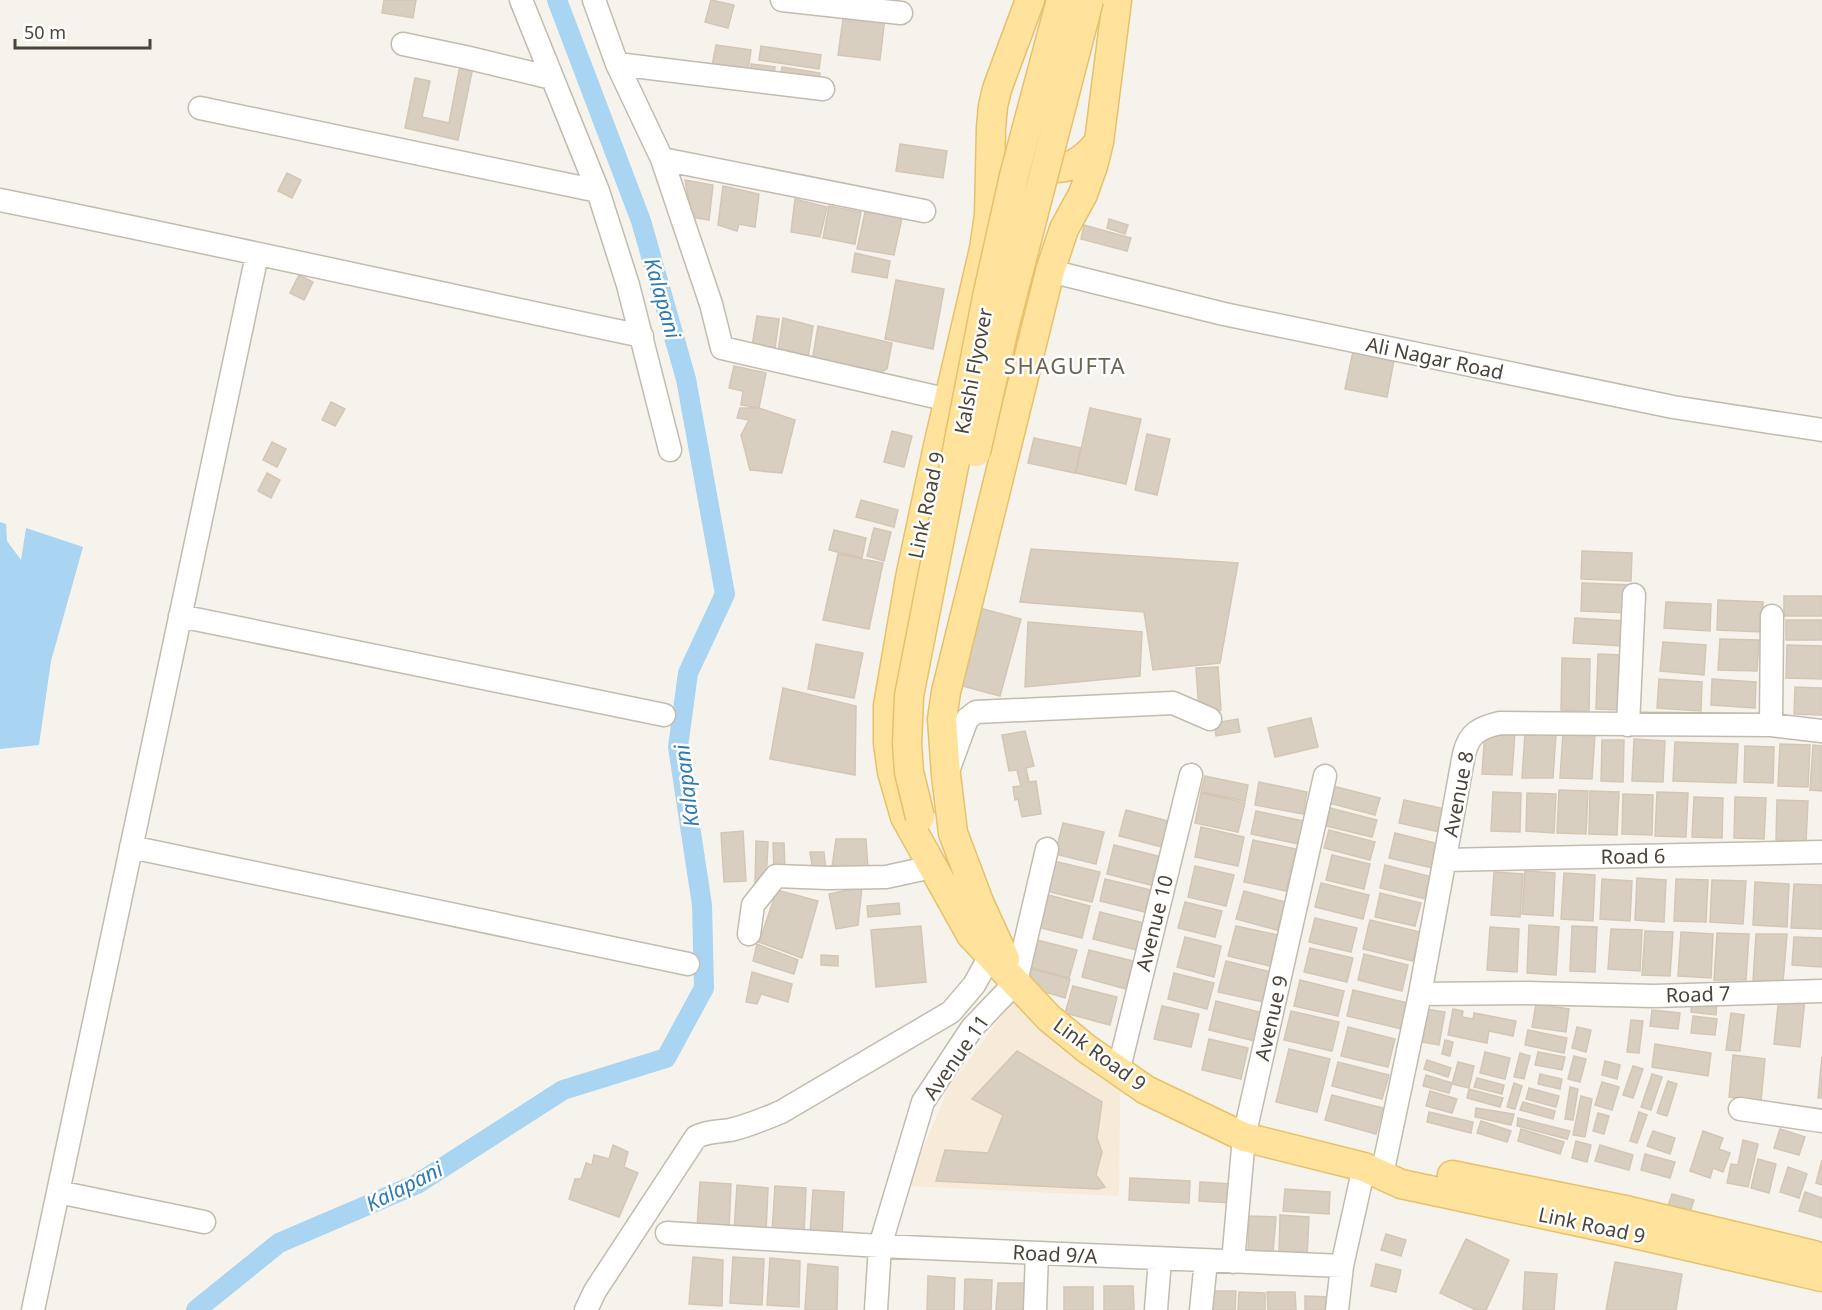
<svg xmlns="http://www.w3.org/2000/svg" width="1822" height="1310" font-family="'Noto Sans',sans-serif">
<rect width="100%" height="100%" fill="#f6f3ec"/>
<!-- commercial -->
<path fill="#f7ead8" d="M1013,1000l107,91 -1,105 -212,-10 42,-99z"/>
<!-- water -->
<path fill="#a9d4f2" d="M0,522l6,2 1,17 14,19 5,-32 57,19 -32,114 -12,84 -39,4z"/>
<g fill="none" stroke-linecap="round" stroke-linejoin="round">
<!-- canal -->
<path stroke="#a9d4f2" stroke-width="20" d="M196,1310l83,-67 138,-59 146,-94 103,-32 38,-70 -2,-83 -24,-158 10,-74 37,-79 -39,-215 -45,-158 -84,-221"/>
</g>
<!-- building -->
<path fill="#d8cfc1" stroke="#d3c7b4" stroke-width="1.5" d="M384,0h32l-3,18 -31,-5z
M711,0l23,5 -6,23 -23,-6z
M844,12l41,5 -5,43 -42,-5z
M716,45l35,5 -4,27 -36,-6z
M761,46l60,9 -2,14 -60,-9z
M461,60l13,2 -16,78 -53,-12 10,-50 15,3 -8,36 27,6z
M751,64l24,3 -1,10 -24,-3z
M782,67l38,6 -2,12 -38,-6z
M900,144l47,7 -4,27 -47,-7z
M287,173l14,7 -9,18 -14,-7z
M685,180l28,5 -4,35 -17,-3z
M723,186l36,8 -4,33 -16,-3 -2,7 -19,-6z
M795,199l32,8 -7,30 -29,-5z
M829,206l32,6 -6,32 -32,-6z
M865,212l37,6 -8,37 -37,-6z
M1109,219l19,6 -3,9 -18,-6z
M1084,225l47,13 -4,13 -46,-12z
M855,253l35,8 -3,17 -35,-6z
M299,275l14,7 -9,18 -14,-7z
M896,280l48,9 -11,60 -48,-10z
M757,316l22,3 -4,30 -23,-3z
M783,318l30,8 -5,32 -30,-6z
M818,326l74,17 -5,26 -12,6 -63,-14z
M1355,342l41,8 -9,47 -42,-8z
M734,366l32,7 -7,35 -18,-3 2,-14 -14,-3z
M331,402l14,7 -10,17 -13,-6z
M740,408h19l36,12 -13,53 -32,-3 -9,-35 8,-15 -12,-2z
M1090,408l51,11 -15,65 -50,-11z
M892,431l20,5 -8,31 -20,-5z
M1147,434l23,5 -13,56 -22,-5z
M1034,438l47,10 -6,25 -47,-10z
M272,442l14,7 -9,18 -14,-7z
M267,473l13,7 -9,18 -13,-7z
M861,500l37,10 -4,17 -38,-10z
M874,528l17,4 -7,29 -17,-5z
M834,530l32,8 -4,20 -33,-8z
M1031,549l207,14 -18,100 -67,7 -9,-58 -124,-10z
M1582,551l50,2 -1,28 -50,-2z
M838,554l45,9 -14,66 -46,-9z
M1582,583l50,2 -1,28 -50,-2z
M1784,596h38v20h-38z
M1718,600l45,2 -1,30 -45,-2z
M1666,602l45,2 -1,27 -46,-3z
M972,606l49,13 -21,77 -49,-13z
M1575,618l50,3 -1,25 -51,-3z
M1786,620h36v20h-36z
M1028,622l114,10 -2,44 -115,11z
M1720,639l39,1 -2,31 -39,-1z
M1663,642l43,3 -2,30 -44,-4z
M816,644l47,9 -9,45 -46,-9z
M1787,645l35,1v33l-36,-1z
M1598,654l25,1 -2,55 -25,-1z
M1562,658l28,1 -1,52 -28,-1z
M1218,667l3,43 -22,2 -3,-44z
M1659,679l43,3 -1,29 -44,-3z
M1712,679l44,3 -1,26 -44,-3z
M1795,687l27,1v27l-28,-1z
M783,688l73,18 -1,69 -85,-16z
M1311,718l7,29 -43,10 -7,-29z
M1238,719l2,13 -24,4 -2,-13z
M1025,731l9,35 -8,2 3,14 7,-1 5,33 -19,3 -4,-18 -3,1 -2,-13 8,-1 -4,-16 -8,1 -7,-36z
M1485,731h30l-3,44 -30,-1z
M1525,733l31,1 -3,44h-31z
M1563,733l32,1 -3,45 -32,-1z
M1634,739l31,2 -2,41 -31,-1z
M1602,740h22l-1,42 -22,-1z
M1675,742l63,2 -2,39 -63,-2z
M1780,744l30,1 -2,42 -30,-1z
M1813,745l9,1v45l-12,-1z
M1745,746l29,1 -1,36 -29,-1z
M1205,776l43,9 -3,16 -44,-9z
M1259,782l48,10 -4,22 -48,-9z
M1333,786l47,12 -5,17 -46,-12z
M1559,790l29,1 -2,43 -29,-1z
M1590,791l29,1 -2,43 -28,-1z
M1493,792l28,1 -1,39 -29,-1z
M1657,792l31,1 -2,44 -31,-1z
M1201,793l44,10 -7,29 -43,-9z
M1527,793l29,1 -2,39 -28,-2z
M1623,794l30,1 -1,40 -30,-1z
M1694,797l29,1 -1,40 -30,-1z
M1735,797l31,1 -2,41 -30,-1z
M1404,800l41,9 -5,23 -41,-9z
M1777,800l31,1 -2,41 -30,-2z
M1330,808l47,12 -5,17 -46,-11z
M1126,810l46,12 -6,26 -47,-12z
M1256,811l48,10 -5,23 -48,-10z
M1063,823l41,9 -8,32 -41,-10z
M1201,827l43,10 -6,29 -43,-9z
M1329,830l46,12 -5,18 -46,-12z
M743,831l3,50 -22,1 -3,-49z
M1395,833l44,11 -6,24 -44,-10z
M836,839h30l2,30 -36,-2z
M1253,840l43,9 -10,42 -42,-9z
M756,841l12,1 -2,43 -11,-1z
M773,843h11l1,27h-11z
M1114,845l48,12 -7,29 -48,-12z
M810,852h14l2,20 -13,-1z
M1332,855l38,9 -6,25 -38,-9z
M1054,861l46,11 -8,30 -46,-11z
M1385,865l51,13 -6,22 -50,-12z
M1195,866l39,9 -8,31 -38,-9z
M1525,871l30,2 -2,43 -31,-2z
M1494,872l29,2 -3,43 -29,-2z
M1564,873l31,2 -2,46 -32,-2z
M1637,878l29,2 -2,42 -29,-2z
M1105,879l46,11 -6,22 -45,-11z
M1602,879l30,2 -2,40 -30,-2z
M1676,879l32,1 -2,42 -32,-1z
M1712,880l34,1 -3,43 -33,-2z
M1755,882l34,2 -2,43 -34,-2z
M1321,883l48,12 -6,24 -48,-12z
M1794,884l28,1v44l-31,-1z
M862,887l-4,38 -22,4 -7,-35z
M777,890l41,11 -16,57 -43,-16z
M1244,891l41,11 -8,28 -41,-11z
M1380,893l41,10 -6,23 -40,-9z
M1045,894l45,12 -8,32 -45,-11z
M1185,902l37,9 -7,26 -37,-9z
M899,903l1,11 -32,3 -1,-11z
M1100,912l44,11 -7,27 -44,-11z
M1315,918l42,10 -6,24 -42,-10z
M1370,920l50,12 -7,29 -50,-12z
M1529,925l30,2 -3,48 -29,-2z
M921,926l5,56 -50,5 -5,-57z
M1236,926l42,9 -8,31 -42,-10z
M1572,926l25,1 -2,45 -25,-1z
M1490,927l29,2 -2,43 -30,-2z
M1611,929l31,1 -2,41 -32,-2z
M1645,931l28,1 -3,44 -28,-1z
M1681,932l32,2 -2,44 -33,-2z
M1717,933l32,1 -3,46h-32z
M1756,934h31l-4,48 -30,-1z
M1185,937l36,9 -7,31 -37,-10z
M1794,937l28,1v29l-30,-2z
M1033,939l44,11 -8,28 -44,-12z
M1033,939l44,11 -8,28 -44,-12z
M757,944l41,16 -4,14 -41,-13z
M1310,948l43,10 -6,24 -43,-10z
M1089,950l44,11 -7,28 -44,-12z
M1364,954l44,11 -6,26 -44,-11z
M821,955l17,1v10l-17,-1z
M1226,961l45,11 -7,30 -46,-10z
M1025,967l45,12 -5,19 -43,-13z
M752,972l40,12 -4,18 -27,-8 -4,10 -11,-2z
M1174,973l40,10 -7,26 -39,-10z
M1300,980l44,11 -6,25 -44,-10z
M1073,986l44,11 -7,28 -45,-12z
M1353,990l55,13 -6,26 -55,-13z
M1779,996l26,3 -5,48 -26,-3z
M1692,999l25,3 -1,13 -25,-3z
M1216,1001l47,12 -8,28 -46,-11z
M1536,1004l33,5 -3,23 -34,-5z
M1162,1006l37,8 -8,33 -37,-8z
M1426,1009l19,3 -6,33 -18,-3z
M1453,1009l10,2 -1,6 11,2 1,-6 42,8 -3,15 -24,-5 -2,12 -39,-8z
M1652,1010l28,3 -2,16 -28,-3z
M1291,1011l48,11 -7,29 -48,-11z
M1731,1013l13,2 -4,36 -14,-1z
M1693,1016l24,3 -2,16 -24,-2z
M1631,1020l12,1 -4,32 -12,-1z
M1348,1027l47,12 -7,28 -47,-11z
M1577,1027l14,3 -5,22 -14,-4z
M1528,1030l39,8 -3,15 -39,-8z
M1209,1039l39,9 -7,31 -39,-9z
M1445,1040l8,2 -3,14 -8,-2z
M1655,1044l56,9 -3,23 -56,-9z
M1289,1049l41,10 -13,53 -41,-10z
M1017,1051l85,51 -5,36 5,14 -6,23 9,12 -7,2 -162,-8 9,-31 43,3 15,-38 -31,-16z
M1485,1052l25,6 -5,21 -25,-6z
M1538,1052l27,5 -3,13 -27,-5z
M1520,1053l10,3 -6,23 -10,-2z
M1733,1055l32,4 -4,42 -32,-4z
M1574,1056l12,3 -6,23 -12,-3z
M1822,1057v41h-4z
M1427,1060l24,8 -3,9 -24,-8z
M1605,1061l15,4 -3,14 -15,-4z
M1338,1062l51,13 -7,24 -50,-13z
M1458,1062l16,4 -5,22 -17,-4z
M1633,1066l10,3 -10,29 -10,-3z
M1540,1074l22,5 -2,10 -22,-5z
M1652,1074l10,3 -11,33 -10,-3z
M1426,1075l26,8 -3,10 -26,-7z
M1477,1078l27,7 -2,9 -28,-7z
M1668,1081l9,3 -10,32 -10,-3z
M1602,1082l17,5 -7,23 -17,-5z
M1514,1083l8,3 -7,23 -8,-2z
M1570,1087l8,2 -5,31 -8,-1z
M1529,1088l30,8 -3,11 -30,-8z
M1469,1089l34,9 -3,9 -33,-9z
M1430,1091l27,8 -5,14 -26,-7z
M1332,1095l51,13 -7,26 -51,-14z
M1581,1096l11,3 -7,38 -12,-2z
M1523,1102l32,9 -2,8 -33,-9z
M1476,1108l38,6 -3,11 -36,-8z
M1429,1112l44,10 -2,11 -44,-11z
M1639,1112l8,3 -10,28 -7,-2z
M1598,1113l11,3 -5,18 -11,-3z
M1518,1118l52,13 -3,8 -50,-13z
M1481,1121l30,10 -4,11 -30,-9z
M1521,1129l43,13 -4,12 -42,-13z
M1780,1129l25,8 -6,18 -25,-7z
M1653,1131l22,7 -5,16 -23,-8z
M1703,1131l20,7 -4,11 11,4 -7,19 -10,-4 -3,10 -20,-7z
M1743,1140l15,4 -10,43 -21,-4 4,-19 7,1z
M1576,1141l15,4 -4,17 -15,-4z
M613,1145l15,7 -4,15 14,6 -19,44 -50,-18 6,-20h6l5,-16 6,2 2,-10 15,4z
M1600,1145l33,10 -4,15 -34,-9z
M1645,1154l30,8 -5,16 -29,-8z
M1758,1159l18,5 -7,29 -18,-5z
M1822,1160v25l-6,-2z
M1788,1167l19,7 -8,24 -19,-6z
M1130,1178l60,3 -1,22 -60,-3z
M700,1182l31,2 -2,46 -32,-2z
M1200,1182l32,2 -1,19 -32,-2z
M737,1185l31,3 -2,45 -32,-1z
M775,1186l31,2 -2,46 -32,-1z
M1285,1189l45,3 -1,22 -46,-3z
M813,1190l31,2 -2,46 -32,-2z
M1805,1192l17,6v20l-23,-7z
M1672,1194l22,6 -4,12 -22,-6z
M1280,1215l29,2 -2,41 -28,-3z
M1249,1216l27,1 -3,36h-25z
M1386,1234l20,6 -5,16 -20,-6z
M1466,1239l43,21 -23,50h-10l-36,-17z
M693,1257l30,3 -1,46 -33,-2z
M733,1257l31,2 -2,46 -32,-2z
M770,1258l30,3 -1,46 -32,-2z
M1615,1262l67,12 -6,36h-70z
M808,1264l30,3 -1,43h-32z
M1376,1264l25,6 -5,22 -25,-6z
M1525,1272l32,2 -3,36h-31z
M928,1276l27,2 -1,32h-27z
M965,1279l27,1 -1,30h-27z
M998,1283h31l-1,27h-32z
M1104,1286h29l1,24h-30z
M1064,1287h29v23h-29z
M1209,1291h27l-1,19h-26z
M1239,1292l26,1v17h-27z
M1267,1292h28l1,18h-28z
M1305,1296l26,1 -1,13h-25z"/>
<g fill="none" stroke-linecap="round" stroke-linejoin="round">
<defs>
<path id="minor" d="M521,0l77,191 30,94 42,165
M594,0l23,64 45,95 49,145 11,44 227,52
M782,0l119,13
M403,44l62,13 87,21
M617,64l206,25
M200,108l398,83
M662,159l262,52
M0,200c214,43 428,91 642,136
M1050,271l174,43 449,93 149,23
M180,616l484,99
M1628,725l6,-130
M1771,725l1,-109
M948,771l19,-52 9,-7 197,-9 37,16
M131,847l557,117
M1445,860l377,-8
M749,934l4,-29 23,-29 52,2 58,-1 46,-10
M1420,994l105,-1 129,3 168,-5
M1118,1072l73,-297
M1740,1109l82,12
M1384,1165l36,-171 44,-240c5,-21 15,-26 36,-31l271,2 51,6
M58,1192l146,30
M667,1233l213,13 462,20 22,-99
M1233,1262l11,-125 81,-361
M33,1310l224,-1055
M586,1310l9,-19 101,-154c12,-6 21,-5 34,-7 18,-4 34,-11 51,-18l170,-100 23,-27 16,-29
M876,1310l4,-64 43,-144 49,-74 44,-46 31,-133
M1035,1310l2,-57
M1156,1310l4,-51
M1201,1310l5,-49
M1337,1310l5,-44"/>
<path id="major" d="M1030,0l-33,89 -4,17 -2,22 -2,87 -5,34 -46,197 -28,132 -22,128v37l4,29 13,45 66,118 78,83 38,31 59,41 98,47 120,30 37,17 221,47 200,46
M1022,160c34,14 54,11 77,-18
M1005,959l-26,-57 -26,-69 -7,-58 -4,-56 4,-27 104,-421 14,-42 19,-35 10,-28 6,-24 18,-142
M1452,1175l178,36 184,44"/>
</defs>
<!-- minor casing -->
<use href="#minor" stroke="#c2bbae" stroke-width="25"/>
<!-- major casing -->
<use href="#major" stroke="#e6c16a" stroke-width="31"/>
<!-- minor -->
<use href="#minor" stroke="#fff" stroke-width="22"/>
<!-- major -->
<use href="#major" stroke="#ffe39c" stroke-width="28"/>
<defs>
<path id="major-bridge" d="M976,452l28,-124 85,-328
M920,817l-11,-45 -2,-28 2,-48 78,-399 27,-121 47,-176"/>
</defs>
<!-- major-bridge casing -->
<use href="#major-bridge" stroke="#e6c16a" stroke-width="31" stroke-linecap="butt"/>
<!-- major-bridge -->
<use href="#major-bridge" stroke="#ffe39c" stroke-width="28"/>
</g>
<g text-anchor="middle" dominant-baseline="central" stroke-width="5" stroke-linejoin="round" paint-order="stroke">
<!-- street labels -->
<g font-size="20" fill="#4b4439" stroke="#fff">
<text transform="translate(1435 358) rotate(12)">Ali Nagar Road</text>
<text transform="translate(973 371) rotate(-79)">Kalshi Flyover</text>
<text transform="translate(926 505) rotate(-78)">Link Road 9</text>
<text transform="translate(1458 794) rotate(-79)">Avenue 8</text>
<text transform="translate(1633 856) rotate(-1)">Road 6</text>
<text transform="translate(1154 923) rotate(-76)">Avenue 10</text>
<text transform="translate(1698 994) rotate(-2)">Road 7</text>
<text transform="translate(1271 1018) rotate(-77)">Avenue 9</text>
<text transform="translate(1100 1054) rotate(36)">Link Road 9</text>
<text transform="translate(956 1057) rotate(-55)">Avenue 11</text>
<text transform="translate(1592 1225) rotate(12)">Link Road 9</text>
<text transform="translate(1055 1254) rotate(3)">Road 9/A</text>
</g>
<!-- water labels -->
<g font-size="21" font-style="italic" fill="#2e7ab2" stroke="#fff">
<text transform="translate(663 298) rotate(74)">Kalapani</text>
<text transform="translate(686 786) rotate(-97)">Kalapani</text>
<text transform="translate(404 1186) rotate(-27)">Kalapani</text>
</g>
<!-- quarter labels -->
<g font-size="22" letter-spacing="1.5" fill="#6e6250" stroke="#fff">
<text x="1065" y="365">SHAGUFTA</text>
</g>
</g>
<!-- scale -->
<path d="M15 39v9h135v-9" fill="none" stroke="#4b4439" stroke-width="3"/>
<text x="24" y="39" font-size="18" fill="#4b4439" stroke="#ffffff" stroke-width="4.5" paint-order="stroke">50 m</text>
</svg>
